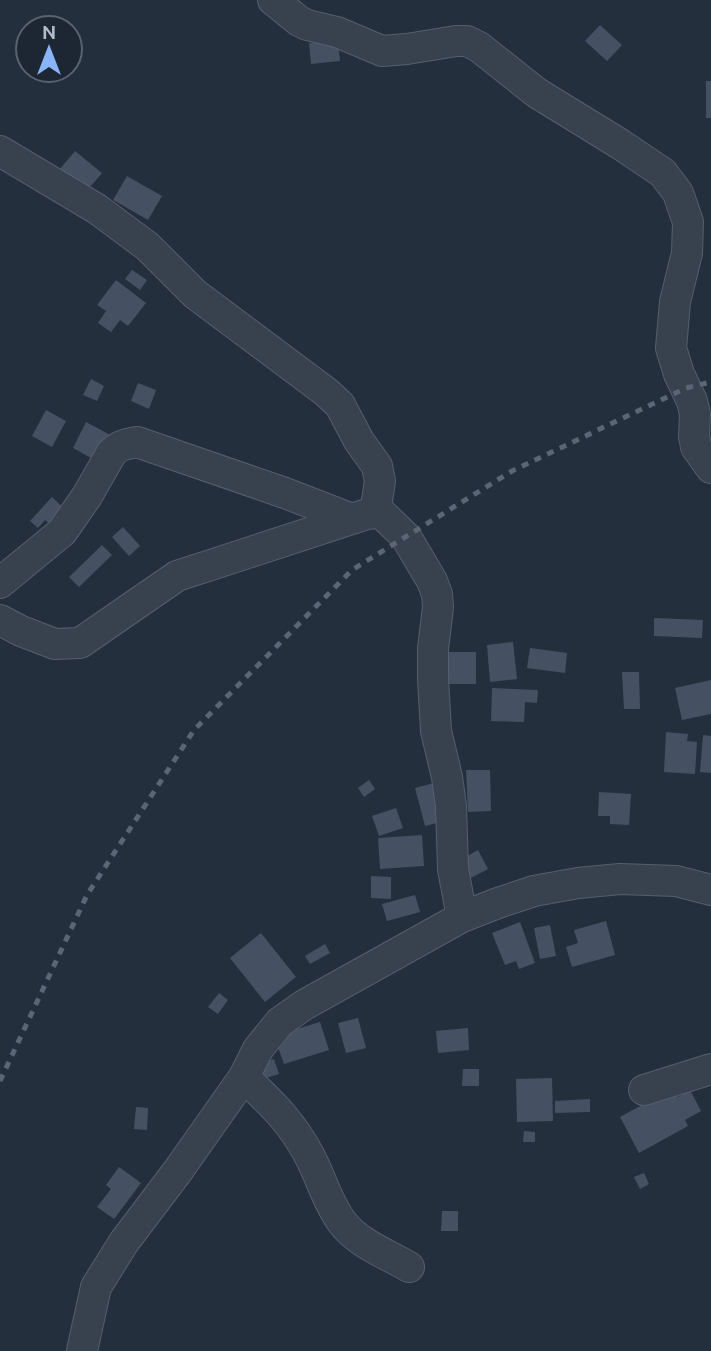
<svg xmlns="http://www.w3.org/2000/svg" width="711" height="1351" font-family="Ubuntu,sans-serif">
<rect width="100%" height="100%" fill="#242f3e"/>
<!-- building -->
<path fill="#455162" d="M600,25l22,20 -15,16 -22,-20z
M338,40l2,21 -29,3 -2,-21z
M706,81h5v37h-5z
M75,151l27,22 -16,19 -27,-22z
M127,176l35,20 -14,24 -35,-20z
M132,270l15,10 -7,10 -15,-11z
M116,280l30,23 -18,23 -8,-6 -9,12 -13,-9 8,-12 -9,-6z
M91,379l13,7 -7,15 -14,-6z
M138,383l18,7 -7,19 -18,-8z
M46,410l20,11 -14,26 -20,-11z
M86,422l30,16 -14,26 -29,-16z
M52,497l15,14 -15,15 -7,-6 -7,8 -8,-7z
M123,527l17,19 -11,10 -17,-19z
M102,545l10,10 -33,32 -10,-10z
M654,618l49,2 -1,18 -48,-2z
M513,642l4,37 -27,3 -3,-37z
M530,648l37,5 -2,20 -38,-5z
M446,652h30v32h-30z
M622,672h17l1,37h-16z
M711,680v34l-29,6 -7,-32z
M492,688l46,2 -1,13 -12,-1 -1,20 -33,-1z
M666,732l22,2 -1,7 10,1 -2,32 -31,-2z
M703,735l8,1v37l-11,-1z
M466,770h24l1,41 -23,1z
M369,780l6,9 -11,8 -6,-9z
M438,782l10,38 -23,6 -10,-38z
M599,792l32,2 -2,31 -19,-1v-8h-12z
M396,808l7,20 -24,8 -7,-20z
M422,835l2,31 -44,3 -2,-31z
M478,850l10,19 -21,11 -10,-18z
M371,876l20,1v22l-20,-1z
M415,895l5,17 -33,9 -5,-17z
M606,921l9,34 -43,12 -6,-20 12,-4 -4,-13z
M520,922l15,41 -16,6 -3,-8 -11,4 -13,-32z
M550,925l6,31 -16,3 -6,-31z
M261,933l35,44 -31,25 -35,-44z
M325,944l5,9 -20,11 -5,-8z
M219,993l9,7 -10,14 -10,-7z
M358,1018l8,30 -20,5 -8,-30z
M320,1022l9,28 -45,14 -10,-28z
M468,1028l1,22 -31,3 -2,-22z
M274,1059l5,15 -16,5 -5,-15z
M463,1069h16v17h-17z
M552,1078l1,43 -36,1 -1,-43z
M673,1088l5,9 12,-7 11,21 -16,9 3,6 -49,27 -19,-36z
M590,1099v13l-35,1v-12z
M136,1107l12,1 -1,22 -13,-1z
M524,1131l11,1v10h-12z
M119,1167l22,16 -27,36 -17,-12 14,-18 -5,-4z
M644,1173l5,11 -9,5 -6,-12z
M442,1211h16v20h-17z"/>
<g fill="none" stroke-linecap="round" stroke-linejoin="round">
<defs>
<path id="minor" d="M273,0l26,21 8,4 30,7 45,19 25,-2 49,-8h11l12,6 58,46 83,51 43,29 15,20 10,29 -1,31 -12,49 -4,46 8,26 13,27 3,13 -1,22 2,11 15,21
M0,151l97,58 50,37 48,48 131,98 14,13 19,36 18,25 3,15 -5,32
M0,583l62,-51 25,-36 24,-42c7,-9 16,-10 26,-12l148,51 67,26
M0,620l21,11 34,13 25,-1 97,-67 190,-62 8,-1 7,1 24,23 26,44 5,13 1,13 -5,42v30l3,52 11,46 4,29 2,63 9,48
M244,1077c27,26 47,44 65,78 12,22 18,47 33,67 15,21 45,32 67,45
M644,1090l67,-21
M82,1351l14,-64 28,-45 53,-70 67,-95 14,-28 22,-27 24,-17 158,-88 36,-14 36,-12 44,-8 42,-4 56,2 35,9"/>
</defs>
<!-- minor casing -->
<use href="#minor" stroke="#565f6c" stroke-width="32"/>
<!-- minor -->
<use href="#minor" stroke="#38414e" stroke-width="30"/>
<!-- rail -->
<path stroke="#5a6575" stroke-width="5" stroke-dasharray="7 7" stroke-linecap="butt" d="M0,1081l87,-186 107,-165 158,-160 160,-99 174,-83 25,-6"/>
</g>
<!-- north arrow -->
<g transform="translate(49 49)"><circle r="33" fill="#1d2633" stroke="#59626f" stroke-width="2"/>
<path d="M0-5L12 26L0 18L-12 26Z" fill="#8ab4f8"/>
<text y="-10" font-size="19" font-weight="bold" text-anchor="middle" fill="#b4bcc9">N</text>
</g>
</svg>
